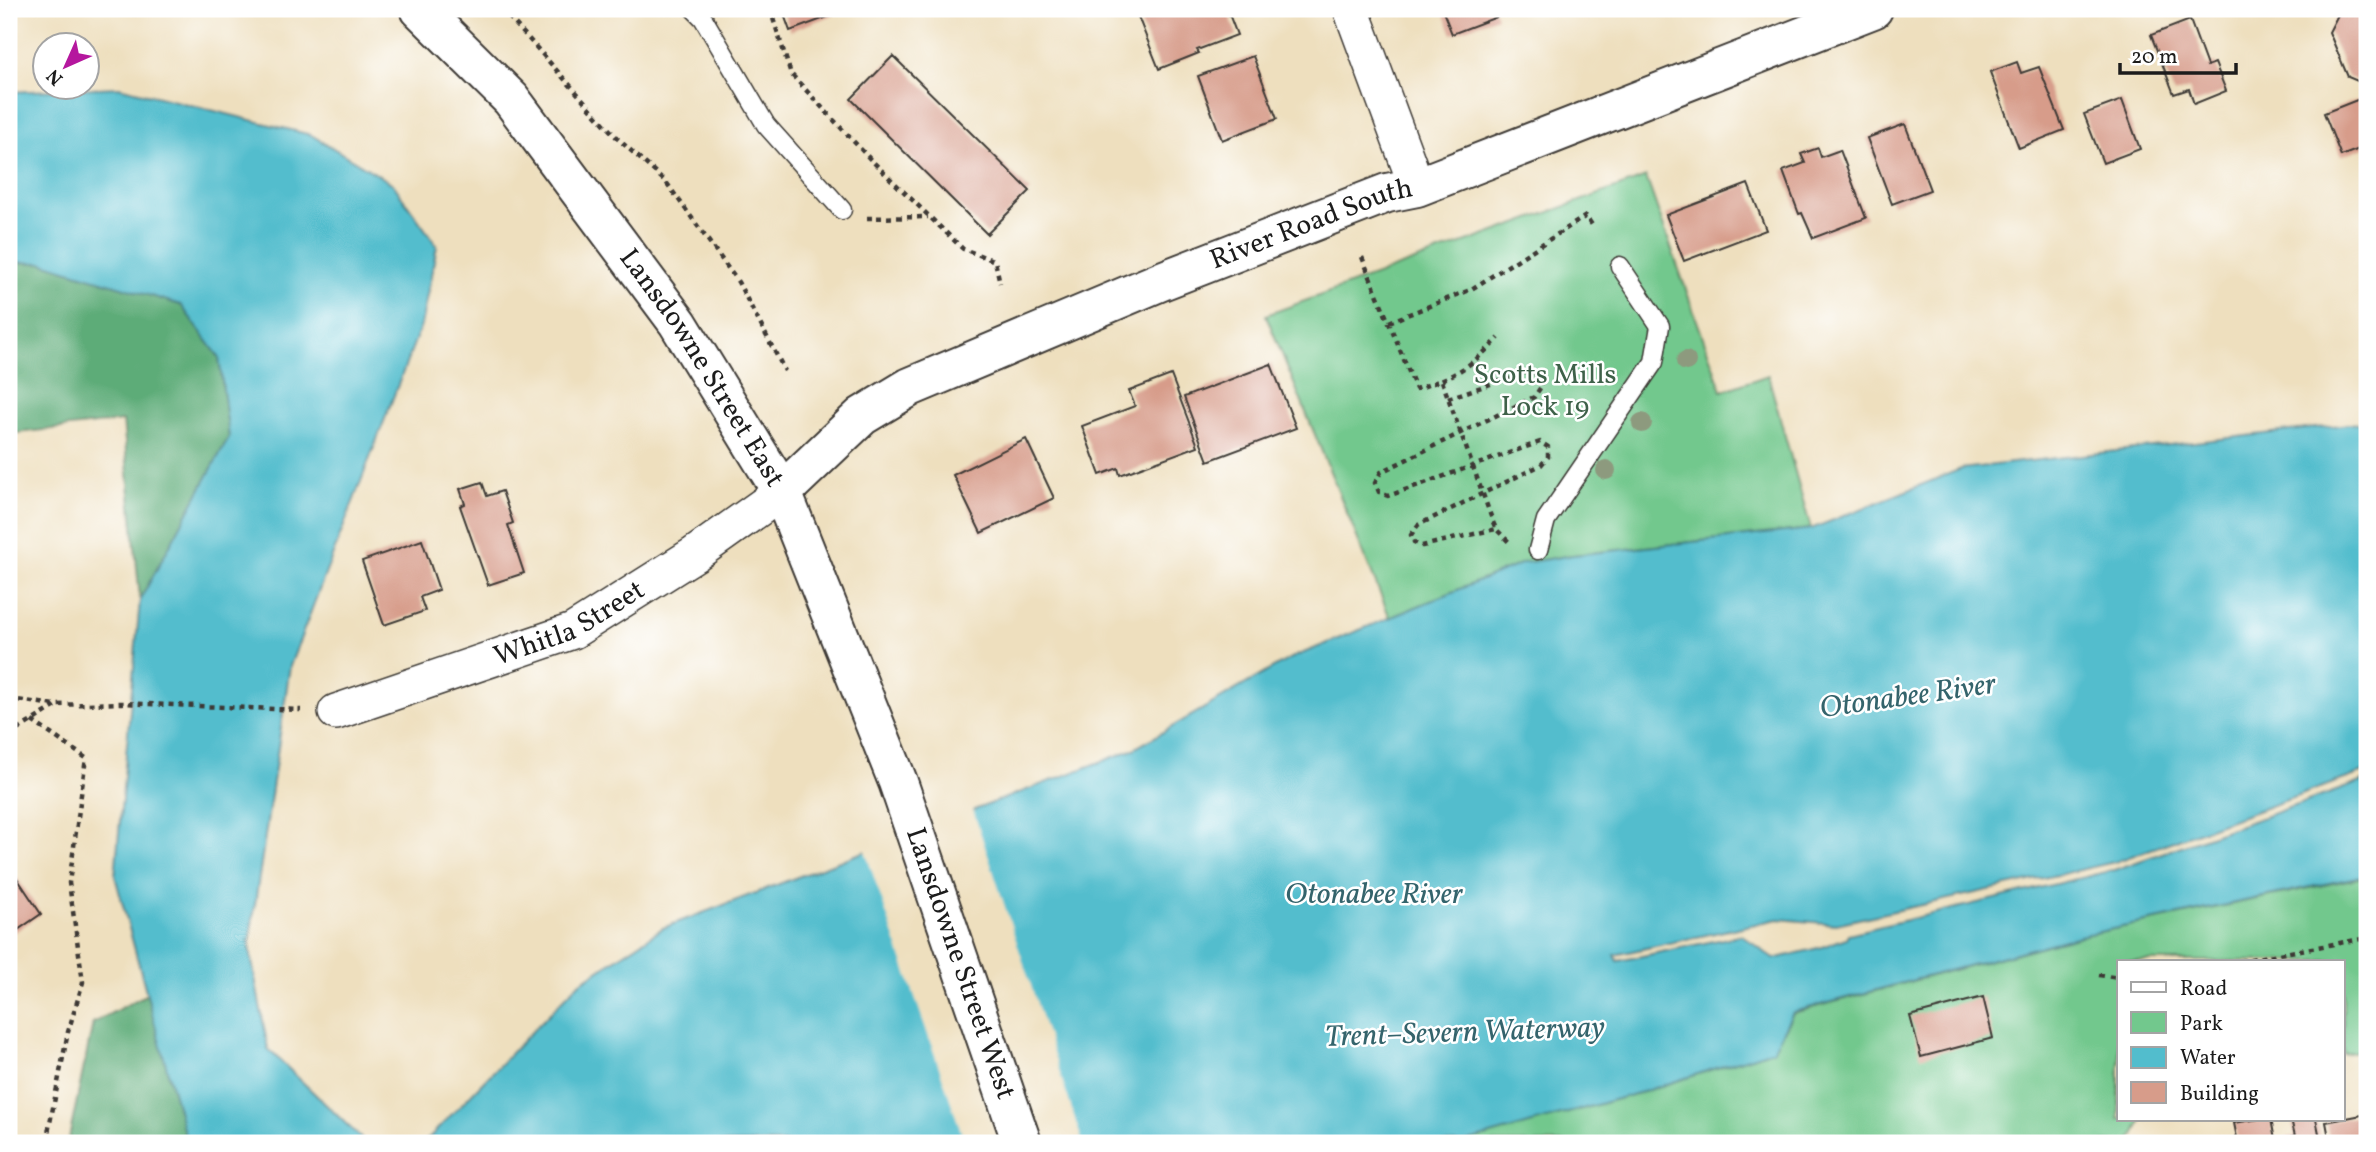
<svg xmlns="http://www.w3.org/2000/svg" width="2376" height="1152" font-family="Vollkorn,serif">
<rect width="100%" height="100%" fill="#fff"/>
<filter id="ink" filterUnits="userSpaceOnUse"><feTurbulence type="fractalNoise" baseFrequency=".0143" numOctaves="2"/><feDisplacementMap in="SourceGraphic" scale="14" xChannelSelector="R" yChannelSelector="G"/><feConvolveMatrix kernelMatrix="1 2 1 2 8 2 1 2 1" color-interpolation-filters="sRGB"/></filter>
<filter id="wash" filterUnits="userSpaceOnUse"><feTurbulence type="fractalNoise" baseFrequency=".00686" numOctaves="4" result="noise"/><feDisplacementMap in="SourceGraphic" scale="28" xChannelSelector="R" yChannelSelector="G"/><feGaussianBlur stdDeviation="1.57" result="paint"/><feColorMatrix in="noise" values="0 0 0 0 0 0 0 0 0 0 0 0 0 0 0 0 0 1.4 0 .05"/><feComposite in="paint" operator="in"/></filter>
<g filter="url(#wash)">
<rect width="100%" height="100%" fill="#eedfbe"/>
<!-- green -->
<path fill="#72c88d" stroke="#477254" stroke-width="2" d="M1646,177l76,214 46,-16 43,154 -238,26 -50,8 -133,55 -124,-303z
M2367,876v173l-24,5v-93h-224v158h23l-12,24h-668l180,-51 131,-42 20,-37 287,-77z"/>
<!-- forest -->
<path fill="#5dac78" stroke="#3c644a" stroke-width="2" d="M9,262l34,1 138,42 38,52 10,80 -89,163 -17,-179 -114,13z
M147,994l40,149h-119l25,-120z"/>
<!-- water -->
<path fill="#52bdcd" stroke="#376c74" stroke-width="2" d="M119,87l192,48 82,49 44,62 -16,79 -131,341 -41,279 19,104 98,94h-179l-72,-267 25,-276 89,-163 -10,-80 -38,-52 -138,-42 -34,-1v-170z
M2367,422v349l-252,91 -279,62 -58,-5 -163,36 3,6 124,-26 32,24 48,-12 24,-9 2,-4 266,-64 253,-90v95l-287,61 -287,76 -20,38 -131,42 -180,51h-1038l154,-159 85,-56 469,-178 157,-91 234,-96 50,-8 238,-26 150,-60z"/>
<!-- pier -->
<path fill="#eedfbe" d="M972,807l111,336h-118l-101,-295z"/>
<g id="blocks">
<!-- building -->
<path fill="#d79c8a" d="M782,9h67l-59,22z
M1135,9h92l10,26 -40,15 2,3 -40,16z
M1442,9h52l3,8 -45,17z
M2341,9h26v76l-19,-8 -19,-45z
M2190,20l17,46 8,-3 11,28 -32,13 -5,-15 -15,5 -23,-59z
M893,56l137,135 -43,43 -136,-135z
M1253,56l24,63 -55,21 -24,-64z
M2017,62l4,11 18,-6 25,63 -45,18 -29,-76z
M2367,96v50l-26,10 -17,-43z
M2122,100l18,49 -37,14 -19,-49z
M1905,124l25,66 -38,14 -25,-66z
M1818,148l3,9 19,-7 26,68 -53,20 -11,-25 -3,1 -16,-43 22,-8 -4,-9z
M1748,184l18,46 -82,31 -18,-46z
M1271,364l25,64 -88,33 -24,-64z
M1171,375l27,71 -78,29 -2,-7 -18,7 -18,-49 53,-20 -6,-15z
M1026,439l28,59 -73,35 -28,-58z
M482,482l5,14 15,-5 11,32 -5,2 16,48 -36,12 -28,-79 5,-2 -5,-15z
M422,540l17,50 -19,7 5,14 -41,14 -22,-64z
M9,866l32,48 -32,22z
M1983,997l10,41 -72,19 -11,-41z
M2367,1114v29h-37l-4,-21z
M2259,1119h12l4,21 20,-4 -4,-17h25l5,24h-83l-4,-20z"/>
</g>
</g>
<g filter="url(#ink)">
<use href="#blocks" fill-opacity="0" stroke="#3c3934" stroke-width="2"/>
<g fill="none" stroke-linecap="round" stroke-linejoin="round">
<defs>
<path id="service" d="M694,9l9,9 63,107 76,85
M1538,550l8,-30 108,-158 6,-36 -40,-60"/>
<g id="minor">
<path d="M1351,9l66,178"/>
<path id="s1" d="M336,712l237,-81 122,-77 87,-62"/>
</g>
<g id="tertiary">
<path id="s2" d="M782,492l80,-76 48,-29 254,-107 223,-87 30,-6 456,-178"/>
</g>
<g id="secondary">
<path id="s3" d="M420,9l91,90 167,224 104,169 116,290 124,361"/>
</g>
</defs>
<!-- service casing -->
<use href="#service" stroke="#3c3934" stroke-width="21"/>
<!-- minor casing -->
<use href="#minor" stroke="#3c3934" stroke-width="38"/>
<!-- tertiary casing -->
<use href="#tertiary" stroke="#3c3934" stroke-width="42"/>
<!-- secondary casing -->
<use href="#secondary" stroke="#3c3934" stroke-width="42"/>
<!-- path -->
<path stroke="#3c3934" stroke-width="4.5" stroke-dasharray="5 5" stroke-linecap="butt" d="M502,9l116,130 48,43 72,100 47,89
M770,9l21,65 79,85 93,90 32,12 5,22
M867,218l61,-1
M1362,257l54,132c40,-13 54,-22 83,-51
M1389,322l81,-32 116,-74 6,9
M1442,381l51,141 3,7 14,14
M1448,398l79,-26 10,2 6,10 -9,13 -153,75 -6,11 4,9 9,4 152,-54 8,5v10l-7,8 -123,60 -7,10 3,7 8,4 74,-17
M9,699l47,6 65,-2 180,7
M32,721l54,37 -17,125 14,99 -15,50 -22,111
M9,735l47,-29
M2240,961l127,-23
M2099,975l20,3"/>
<!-- service -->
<use href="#service" stroke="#fff" stroke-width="18"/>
<!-- minor -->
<use href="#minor" stroke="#fff" stroke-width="35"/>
<!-- tertiary -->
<use href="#tertiary" stroke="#fff" stroke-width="38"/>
<!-- secondary -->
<use href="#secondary" stroke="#fff" stroke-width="38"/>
</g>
<!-- trees -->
<g fill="#8d9a7e">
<circle cx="1686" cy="361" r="10"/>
<circle cx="1642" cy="423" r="10"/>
<circle cx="1606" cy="470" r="10"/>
</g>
</g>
<g text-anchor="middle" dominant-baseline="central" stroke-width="5" stroke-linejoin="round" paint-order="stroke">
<!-- street labels -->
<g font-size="28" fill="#1c1c1c" stroke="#fff">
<text stroke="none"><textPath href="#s2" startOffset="600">River Road South</textPath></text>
<text stroke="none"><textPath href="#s3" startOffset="458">Lansdowne Street East</textPath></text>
<text stroke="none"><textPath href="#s1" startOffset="250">Whitla Street</textPath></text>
<text stroke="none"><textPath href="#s3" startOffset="1110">Lansdowne Street West</textPath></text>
</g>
<!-- park labels -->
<g font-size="28" fill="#3e6149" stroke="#fff">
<text x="1545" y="375">Scotts Mills<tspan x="1545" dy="32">Lock 19</tspan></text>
</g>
<!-- water labels -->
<g font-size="30" font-style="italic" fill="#34646c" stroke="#fff">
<text transform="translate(1908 697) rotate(-8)">Otonabee River</text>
<text x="1374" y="895">Otonabee River</text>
<text transform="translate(1465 1033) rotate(-2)">Trent–Severn Waterway</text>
</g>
</g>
<!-- margin -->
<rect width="2376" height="1152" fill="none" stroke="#fff" stroke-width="35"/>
<!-- legend -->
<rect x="2117" y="960" width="228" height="161" fill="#ffffff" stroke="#a4a4a4" stroke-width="2"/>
<rect x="2131" y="982" width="35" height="10" fill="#ffffff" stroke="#a4a4a4" stroke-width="2"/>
<text x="2180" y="995" font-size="21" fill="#1c1c1c">Road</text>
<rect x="2131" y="1012" width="35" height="21" fill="#72c88d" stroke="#a4a4a4" stroke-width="2"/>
<text x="2180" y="1030" font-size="21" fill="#1c1c1c">Park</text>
<rect x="2131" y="1047" width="35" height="21" fill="#52bdcd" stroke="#a4a4a4" stroke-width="2"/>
<text x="2180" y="1064" font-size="21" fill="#1c1c1c">Water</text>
<rect x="2131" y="1082" width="35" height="21" fill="#d79c8a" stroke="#a4a4a4" stroke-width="2"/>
<text x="2180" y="1100" font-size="21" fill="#1c1c1c">Building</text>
<!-- north arrow -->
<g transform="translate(66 66) rotate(225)"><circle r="33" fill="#ffffff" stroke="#a4a4a4" stroke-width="2"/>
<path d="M0-5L12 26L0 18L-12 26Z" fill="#b5179e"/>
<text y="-10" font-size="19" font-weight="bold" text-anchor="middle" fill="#1c1c1c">N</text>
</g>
<!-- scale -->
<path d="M2120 63v10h116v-10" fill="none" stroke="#1c1c1c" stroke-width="3.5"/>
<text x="2131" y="63" font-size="21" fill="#1c1c1c" stroke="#ffffff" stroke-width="5" paint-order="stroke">20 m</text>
</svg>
